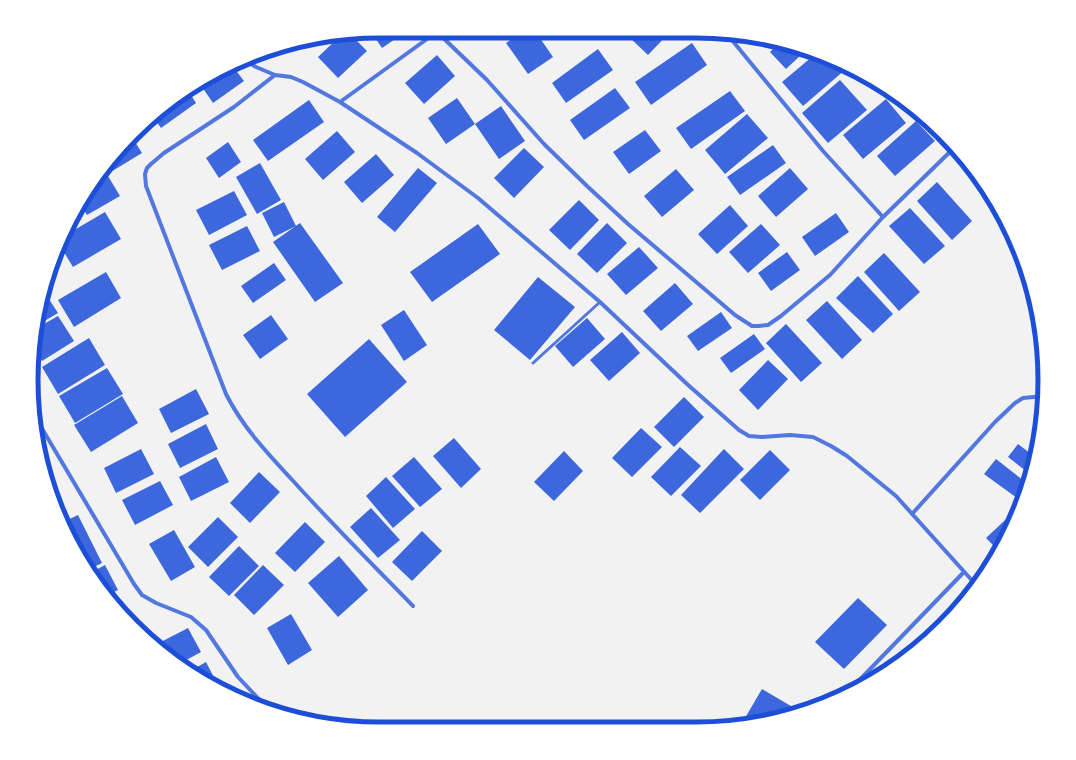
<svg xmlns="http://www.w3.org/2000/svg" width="1076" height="760" font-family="'Fira Sans',sans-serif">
<rect width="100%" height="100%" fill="#f2f2f2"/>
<!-- building -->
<path fill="#3d67dc" d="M380,31h27l-25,17 -11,-16z
M523,31h12l18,26 -25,17 -22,-31z
M632,31h39l-23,24 -20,-19z
M351,35l16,16 -29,27 -20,-21 22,-21z
M692,43l15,22 -56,40 -16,-23z
M779,43l24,10 -17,16 -16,-17z
M598,49l15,21 -47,33 -14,-20z
M437,55l18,21 -31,28 -19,-21z
M813,56l33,13 -43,37 -21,-24z
M234,68l10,13 -31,22 -13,-19z
M840,80l27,30 -39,33 -26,-30z
M615,88l15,20 -46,32 -14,-20z
M187,89l9,14 -35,25 -7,-10z
M730,91l15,20 -54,38 -15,-21z
M457,98l18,26 -29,20 -18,-26z
M886,99l20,24 -43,36 -20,-24z
M309,100l15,22 -56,39 -15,-21z
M501,106l24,35 -26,18 -24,-35z
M747,114l21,24 -43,36 -20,-24z
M916,121l19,20 -40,35 -18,-20z
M645,130l16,21 -32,23 -16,-22z
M337,131l18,21 -32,28 -18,-21z
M132,137l10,16 -33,20 -3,-4 11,-19z
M228,142l13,20 -22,16 -13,-20z
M773,145l13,18 -46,32 -13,-18z
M524,148l20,19 -30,31 -20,-20z
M376,154l18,21 -32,28 -18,-21z
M260,163l21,37 -24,14 -21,-37z
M418,168l19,15 -42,49 -18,-15z
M790,168l18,21 -32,28 -18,-21z
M676,169l18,21 -32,27 -18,-21z
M105,171l15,25 -33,19 -5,-8z
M937,182l35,39 -20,19 -35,-39z
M234,191l13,24 -38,20 -13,-25z
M579,200l20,20 -29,30 -21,-20z
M284,202l12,24 -22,11 -12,-24z
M730,205l18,21 -31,28 -19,-20z
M910,208l35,38 -21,18 -35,-38z
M105,212l16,27 -48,28 -14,-23 5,-8z
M836,213l13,19 -34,24 -13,-19z
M300,223l43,60 -28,19 -42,-60z
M607,223l20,20 -30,30 -20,-19z
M478,224l22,30 -68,48 -22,-30z
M761,224l19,21 -32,28 -19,-21z
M247,226l13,25 -38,19 -13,-25z
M639,247l19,21 -32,27 -19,-21z
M787,252l13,18 -29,21 -13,-18z
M884,253l36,39 -21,19 -35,-39z
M274,263l12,17 -33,23 -12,-17z
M106,272l15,26 -47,29 -16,-27z
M858,276l35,38 -20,19 -37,-35z
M538,277l37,30 -45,53 -36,-30z
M675,283l18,21 -32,27 -18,-20z
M45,293l13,20 -22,13 3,-10z
M827,301l35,39 -20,19 -36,-39z
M404,310l23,35 -23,16 -23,-36z
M721,312l11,16 -34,23 -11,-15z
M271,315l17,24 -28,20 -17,-24z
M58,316l16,25 -32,20 -8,-13 1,-19z
M587,318l18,21 -32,28 -18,-21z
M786,324l36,39 -21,19 -35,-39z
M622,332l18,21 -31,28 -19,-21z
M754,334l11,15 -34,24 -11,-15z
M89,338l16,27 -47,29 -16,-27z
M369,339l38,43 -62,55 -38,-43z
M768,360l20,19 -30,31 -19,-20z
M107,368l16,26 -48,29 -16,-27z
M196,389l13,25 -38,19 -12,-24z
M122,396l16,27 -47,29 -17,-27z
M684,397l20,20 -30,30 -20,-20z
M206,424l12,25 -38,19 -12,-24z
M641,428l21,19 -30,30 -20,-19z
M454,438l27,31 -20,19 -28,-32z
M1018,444l17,13 -4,18 -23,-18z
M680,447l21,19 -30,30 -20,-19z
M141,449l13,25 -38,19 -12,-25z
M724,449l20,20 -44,44 -19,-18z
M770,450l20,20 -30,30 -20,-20z
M564,451l19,20 -29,30 -20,-19z
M216,457l13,25 -38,19 -12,-24z
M414,457l28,32 -22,18 -28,-31z
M996,459l32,25 -7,17 -37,-27z
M259,472l21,20 -30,31 -20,-20z
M386,477l29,32 -22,19 -27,-32z
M51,479l13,28 -5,2 -9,-29z
M160,481l13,24 -38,20 -13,-25z
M1020,506l-11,28 -10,17 -13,-13z
M371,508l29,32 -22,18 -28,-31z
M78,515l24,48 -12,6 -23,-35 -4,-12z
M218,517l20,20 -30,30 -20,-20z
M305,522l20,20 -30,30 -20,-19z
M174,530l21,37 -24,14 -22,-37z
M422,531l20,20 -30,30 -20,-19z
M239,546l20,20 -30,30 -20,-19z
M339,556l29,34 -30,27 -30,-34z
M105,565l13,25 -10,5 -16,-23z
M263,565l21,20 -30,30 -20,-20z
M858,598l29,27 -43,44 -29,-27z
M291,614l21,36 -24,15 -21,-37z
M188,628l13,24 -22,12 -11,-7 -13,-12z
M206,662l13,25 -2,1 -27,-17z
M762,689l34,20 -43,14 -8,-5z"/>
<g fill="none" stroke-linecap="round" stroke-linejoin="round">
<!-- service -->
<path stroke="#5277de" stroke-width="3" d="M533,363l67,-61"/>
<!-- minor -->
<path stroke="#5277de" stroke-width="4" d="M437,32l50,48 57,64 43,42 41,38 107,91 17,11h6l10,-1 13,-9 49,-41 53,-58 72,-70
M727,34l96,117 60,66
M248,62l8,5 19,8 16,2 12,5 37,20 77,51 61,45 122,104 87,82 52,46 10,6 13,1 28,-2 23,2 18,9 16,10 49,40 81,90
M275,75l-41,32 -70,46 -13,11 -4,4 -2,6 1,12 80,208c17,34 43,61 69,89 38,42 78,82 118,123
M340,102l98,-71
M34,415l100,169 8,11 14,8 35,14 15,13 32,47 31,33
M912,514l83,-92 20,-19 8,-5 21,-2
M846,694l118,-122"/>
</g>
<!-- crop -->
<path d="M0 0H1076V760H0ZM380 38H696A342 342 0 0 1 1038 380V380A342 342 0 0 1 696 722H380A342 342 0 0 1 38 380V380A342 342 0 0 1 380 38Z" fill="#fff" fill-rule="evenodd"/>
<path fill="none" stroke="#1d4ed8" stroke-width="5" d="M380 38H696A342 342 0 0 1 1038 380V380A342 342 0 0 1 696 722H380A342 342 0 0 1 38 380V380A342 342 0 0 1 380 38Z"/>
</svg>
